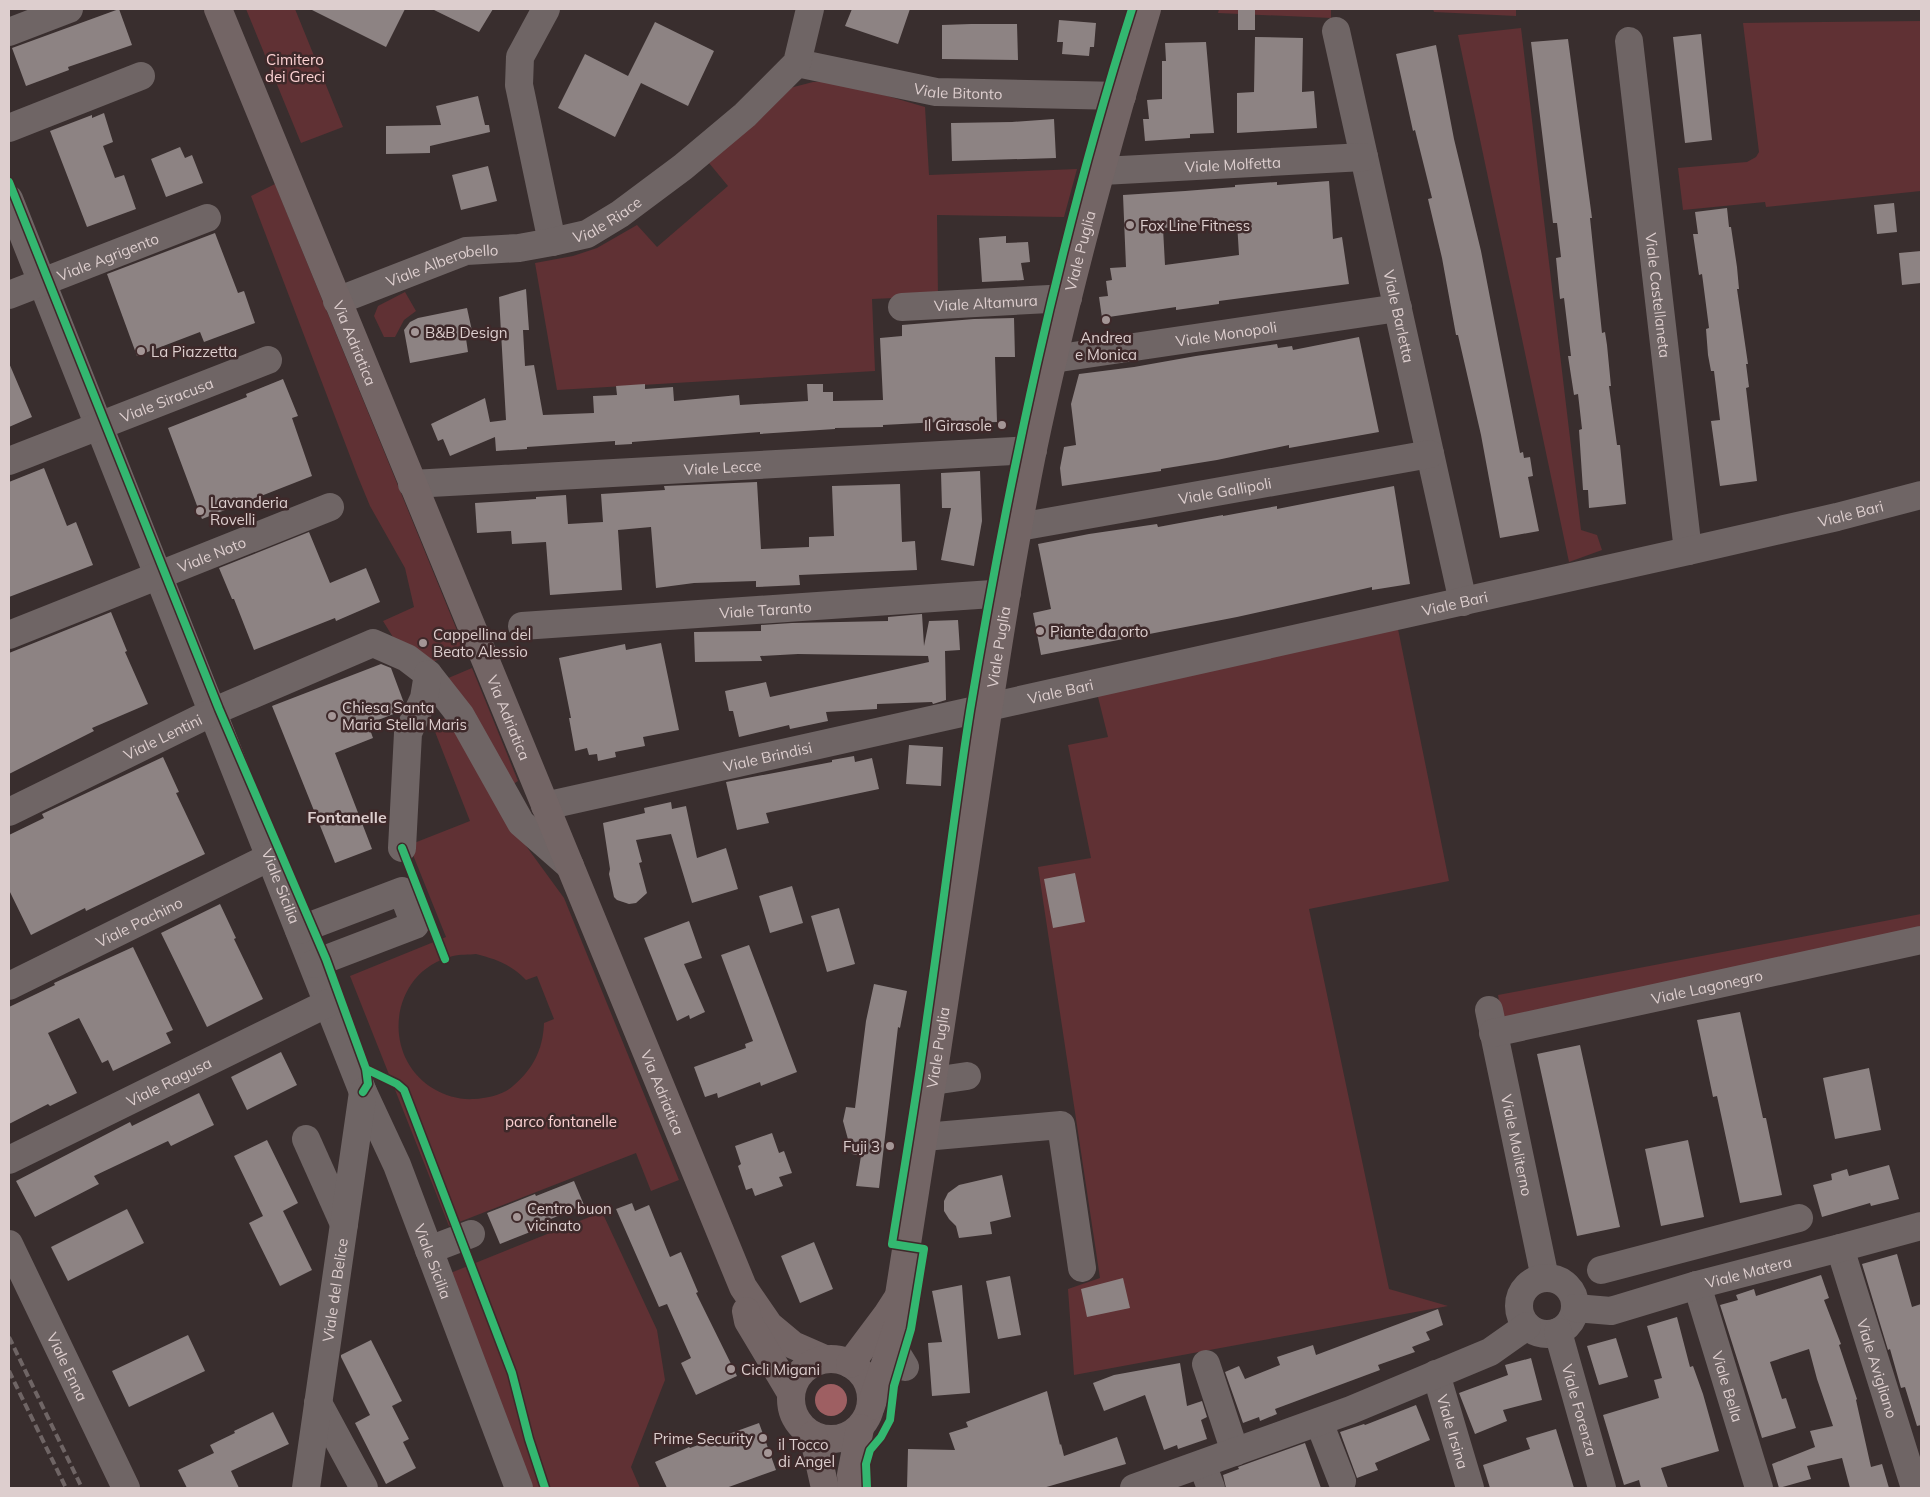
<svg xmlns="http://www.w3.org/2000/svg" width="1930" height="1497" font-family="Mulish,sans-serif">
<rect width="100%" height="100%" fill="#392e2e"/>
<!-- green -->
<path fill="#603134" fill-rule="evenodd" d="M246,9h49l48,118 -42,16z
M1219,9h112v9l-113,-5z
M1433,9h83v7l-82,-4z
M1921,21v170l-155,16 -1,-5 -82,8 -5,-42 69,-6 9,-5 3,-5 -16,-129z
M1521,28l60,502 16,5 5,15 -33,12 -111,-527z
M836,81l89,26 4,68 148,-6 -13,48 -127,-2 1,81 -66,3 3,72 -318,19 -22,-127 38,-7 24,-8 40,-23 20,22 71,-61 -19,-23 81,-75 23,-6z
M275,184l190,466 -36,13 -33,-21 -13,-21 31,-14 -9,-39 -35,-62 -12,-29 -107,-281z
M405,292l11,19 -12,9 -9,17h-11l-10,-21 4,-10z
M1398,629l51,252 -140,28 80,380 59,17 -374,69 -6,-86 32,-11 -62,-411 53,-9 -23,-113 40,-8 -11,-44z
M472,668l46,113 -8,5 -64,-107z
M450,716l60,108 54,74 115,282 -28,11 -15,-38 -187,73 -99,-250 96,-39 -37,-92 61,-24 -38,-97zM476,954c20,5 36,11 50,26l11,-4 17,43 -10,4c-1,27 -11,46 -31,63 -10,9 -26,12 -39,13 -14,1 -28,-3 -40,-10 -55,-33 -44,-118 19,-133 7,-2 16,-1 23,-2z
M1921,914v14l-419,91 -4,-24z
M602,1212l55,118 8,50 -34,87 9,21h-114l-78,-214z"/>
<!-- water -->
<path fill="#9e5f62" d="M815 1400a16 16 0 1 1 32 0a16 16 0 1 1-32 0Z"/>
<!-- building -->
<path fill="#8d8383" fill-rule="evenodd" d="M119,9l13,36 -64,22 1,3 -43,16 -14,-38z
M310,9h95l-19,38z
M432,9h61l-14,23z
M852,9h58l-12,35 -53,-18z
M1238,9h17v21h-17z
M1059,20l37,3 -2,24h-4l-1,9 -27,-2 1,-12h-6z
M655,22l59,29 -26,55 -47,-23 -26,54 -57,-29 27,-54 43,22z
M971,24h46l1,36 -76,-1v-34z
M1701,34l11,106 -27,3 -12,-106z
M1255,37l48,1 -1,54 12,-1 3,37 -80,5v-40l17,-1z
M1568,39l24,179h-2l12,115 3,-1 2,13 4,41h-2l8,59h3l6,59 -37,4 -1,-18h-5l-4,-60 3,-1 -4,-35 -4,1 -6,-39h3l-7,-58 -4,1 -4,-41 5,-1 -4,-34h-4l-22,-181z
M1206,42l8,91 -24,1v4l-45,3 -2,-22h6l-2,-19 15,-1v-38h4l-1,-18z
M1436,45l18,94 27,112 39,202 3,-1 1,6 6,-1 3,19 -5,1 11,54 -39,7 -19,-103 -23,-100h-2l-14,-77 -14,-59 4,-1 -17,-68 -2,1 -17,-77z
M478,96l7,29h4l1,7 -60,14v7l-44,1v-28l55,-1 -5,-19z
M104,113l9,29 -10,4 12,32 9,-3 12,34 -49,18 -37,-96 42,-16v3z
M1054,119l2,39 -104,3 -1,-38 61,-1z
M180,147l5,11 7,-3 11,28 -37,14 -15,-38z
M488,166l9,35 -36,9 -9,-35z
M1329,181l4,58 9,-2 7,47 -130,17v3l-43,6v-3l-74,11 -3,-21 9,-1 -2,-15 6,-1 -2,-12 16,-1 -3,-72 62,-4 50,-4v-2l42,-3v3zM1237,222l2,33 -74,10 -2,-37z
M1894,203l3,29 -20,2 -3,-29z
M1727,208l2,19h2l6,40 2,22h-2l11,75h-2l3,23 -3,1 11,93 -37,5 -9,-65 9,-1 -6,-49h-3l-3,-16 -2,-26 3,-1 -7,-54 -3,1 -6,-41h5l-3,-22z
M215,233l23,60 6,-2 11,32 -51,19 -4,-10 -63,24 -30,-82z
M1006,236v7l22,-1 2,20 -9,1 3,17 -42,2 -3,-44z
M1921,251v32l-19,2 -3,-32z
M526,289l3,41h-6l2,36 9,-1 9,50 51,-2 -1,-17 24,-1 -1,-9 29,-2v5l28,-2 1,14 65,-6 1,10 68,-4 -1,-17h16v8h10v9l50,-1 -3,-62 22,-2v-11l72,-6 40,-1 1,39h-20l2,65 -39,1v-2l-75,4v2l-48,1v1l-75,5v-2l-128,10v2l-17,1v-4l-88,6v2l-31,2 -1,-14 -45,19 -7,-17 -5,2 -7,-17 54,-26 5,24 16,-2 -7,-123z
M467,308l5,23 -7,1 3,20 -58,11 -6,-33 6,-8 8,-4z
M1359,337l20,95 -90,16v-3l-72,15 -56,9v2l-99,15 -2,-18 4,-21 12,-2 -5,-41 8,-30 55,-7 62,-11 81,-12 1,4 14,-2 1,4z
M9,363l23,54 -23,10z
M283,379l15,37 -6,2 20,58 -110,43 -34,-91 79,-31 -1,-3z
M44,468l23,58 9,-4 17,43 -84,32v-115z
M980,471l2,50 -8,45 -33,-6 10,-52h-9l-1,-35z
M757,482l4,67 48,-2v-10l25,-1 -2,-50 68,-2 2,58 13,-1 2,29 -118,5 1,10 -44,2v-6l-62,2 -38,5 -5,-61 -33,3 4,60 -72,5 -4,-53 -34,2 -1,-13 -34,2 -2,-30 61,-4v-2l30,-2 2,29 35,-2 -2,-28 64,-4 -1,-4z
M1394,486l16,98 -38,6v-3l-135,30 -196,38 -8,-42 18,-4 -13,-65 51,-10 68,-10 1,3 65,-12v1l54,-10v3z
M309,532l21,51 36,-15 14,34 -44,19 -1,-3 -81,32 -20,-51h-2l-13,-31z
M111,612l16,39 -2,1 23,52 -56,24 2,3 -85,43v-121z
M922,614l2,32 5,-25 29,-1 2,30 -15,1 1,49 -13,4 -1,-2 -55,2v5l-51,3 2,9 -38,8 -1,-4 -50,12 -6,-26h-4l-4,-20 41,-9 4,15 159,-35 -1,-6 -130,-2 -38,2 2,5 -67,1 -1,-30 67,-1v-6l31,-2 96,-2v-4z
M661,643l18,87 -36,7 2,9 -30,6 1,5 -18,4 -1,-7 -8,1 -2,-7 -12,3 -6,-33h2l-12,-60 66,-14 1,6z
M381,664l10,4 13,35 -3,8 -33,13 5,14 -38,15 37,96 -37,14 -63,-157z
M909,745l34,2 -2,39 -35,-2z
M854,756l1,6 17,-4 7,31 -113,24 3,10 -32,7 -11,-48 106,-20v-2z
M163,757l16,35 -3,1 29,61 -119,57 -1,-3 -54,27 -22,-45v-55l35,-17 -2,-4z
M671,802l1,7 14,-3 11,52 29,-10 12,41 -46,14 -21,-69 -35,6 6,22 -3,1 8,30 -11,10 -7,1 -12,-4 -3,-3 -5,-23 1,-5 -7,-46 42,-10 -1,-5z
M1075,873l10,49 -32,6 -9,-49z
M792,886l11,37 -33,10 -11,-37z
M220,904l16,34 -2,1 29,60 -56,28 -46,-94z
M839,908l16,56 -28,8 -16,-56z
M689,921l13,37 -18,6 21,48 -15,7 -1,-4 -12,6 -33,-83z
M749,945l48,127 -36,14 -1,-4 -42,16 -1,-5 -12,4 -11,-30 52,-19 -1,-4 8,-3 -32,-86z
M133,947l40,83 -7,3 5,10 -58,28 -5,-11 -6,3 -23,-45 -31,15 29,60 -27,13 -2,-2 -39,20v-117l46,-22 -1,-2z
M874,984l33,7 -7,37 -2,-1 -19,161 -23,-2 5,-30 -9,-2 -9,-33 3,-14 9,1 11,-87z
M1740,1012l23,106h3l16,77 -42,8 -23,-107 -4,1 -16,-77z
M1580,1045l40,182 -43,9 -40,-182z
M281,1052l16,33 -50,25 -16,-33z
M1869,1068l12,62 -46,9 -12,-61z
M199,1093l15,32 -43,21 -3,-5 -74,35 5,8 -64,33 -19,-36 114,-59 2,4z
M772,1133l7,20 5,-2 8,22 -13,4 4,9 -28,10 -3,-8 -6,2 -8,-24 3,-2 -6,-18z
M267,1140l31,63 -15,8 29,59 -32,16 -31,-63 14,-7 -29,-60z
M1688,1140l16,77 -43,9 -16,-77z
M1889,1165l10,34 -28,7 -1,-3 -48,14 -9,-32 19,-5 -1,-6 16,-5 2,7z
M1002,1175l9,42 -21,5 2,12 -33,4 -3,-12 -7,-7 -5,-8v-10l4,-8 11,-8z
M574,1181l10,24 -38,16 2,4 -48,19 -13,-31 48,-19 1,2z
M632,1203l3,8 14,-6 21,52 11,-5 17,40 -2,1 41,83 -41,19 -15,-32 10,-5 -24,-54 -8,3 -43,-98z
M127,1209l17,34 -76,38 -17,-34z
M814,1242l19,47 -33,14 -19,-47z
M1897,1254l15,53 9,-3v121l-4,1 -12,-39 -4,1 -11,-39 -2,1 -26,-86z
M1821,1275l8,23 -5,2 17,44 -2,1 18,54 -1,1 15,67 11,-3 7,24h-39l-8,-30 -35,8 4,13 -32,9 -7,-24 43,-17 -5,-16 23,-5 -16,-47 -8,-30 -39,13 12,37 4,-1 10,30 -34,10 -9,-29 -33,-104 18,-5 -2,-5 18,-6 2,7z
M1010,1276l11,59 -23,4 -12,-58z
M1123,1278l7,30 -43,9 -6,-28z
M962,1285l8,108 -38,3 -4,-53 14,-1 -10,-51z
M1438,1309l5,16 -17,7 4,8 -18,7 3,5 -37,13 2,5 -105,39 2,5 -17,7 -1,-4 -16,6 -18,-51 14,-6 6,13 35,-14 -3,-8 36,-12 3,10z
M1677,1317l13,50 3,-1 10,28 16,57 -58,17 7,20h-27l-2,-8 -15,5 -21,-70 56,-17 -5,-18 8,-2 -15,-52z
M188,1335l17,36 -76,36 -17,-36z
M1616,1338l12,39 -29,8 -12,-39z
M371,1340l31,61 -10,5 17,33 -6,3 13,26 -30,16 -31,-61 15,-8 -29,-58v-2z
M1531,1358l11,42 -39,10 4,11 -32,13 -16,-41 49,-18 -3,-10z
M1180,1363l7,43 15,-5 5,16 -6,3 6,19 -29,10 -1,-4 -13,5 -19,-55 -41,16 -11,-28 21,-8z
M1047,1391l13,54 1,-1 3,12 53,-19 9,27 -83,24h-136l1,-39 47,1 -6,-17 19,-6 -2,-5z
M1416,1405l14,35 -55,23 3,7 -21,8 -17,-46 24,-8 1,1z
M273,1412l16,32 -58,27 8,17h-52l-9,-18 36,-17 -4,-8 25,-12 -1,-2z
M759,1423l17,47 -50,18h-59l-12,-26 34,-15 1,1z
M1556,1429l18,59h-84l-7,-23 47,-16 -4,-11z
M1305,1443l16,45h-95l-3,-13 16,-6 -1,-2z"/>
<g fill="none" stroke-linecap="round" stroke-linejoin="round">
<!-- minor -->
<g stroke="#6f6565" stroke-width="28">
<path d="M546,9l-26,48 -1,28 33,157"/>
<path id="s1" d="M1336,31l127,571"/>
<path d="M9,32l60,-23"/>
<path id="s2" d="M1629,41l59,510"/>
<path id="s3" d="M797,63l139,29 186,4"/>
<path d="M9,128l132,-52"/>
<path id="s4" d="M1102,171l262,-14"/>
<path id="s5" d="M9,199l354,893 34,73 122,323"/>
<path id="s6" d="M9,295l198,-77"/>
<path id="s7" d="M337,301l129,-50 53,-3 33,-6 35,-8 33,-20 63,-47 62,-52 52,-52 13,-54"/>
<path id="s8" d="M902,307l166,-9"/>
<path id="s9" d="M1053,359l345,-51"/>
<path id="s10" d="M9,461l259,-101"/>
<path id="s11" d="M412,484l621,-34"/>
<path id="s12" d="M1019,527l411,-73"/>
<path id="s13" d="M522,626l485,-33"/>
<path id="s14" d="M9,635l321,-128"/>
<path id="s15" d="M545,806l1143,-255 149,-34 84,-22"/>
<path id="s16" d="M9,812l210,-103 154,-66 34,15 21,16 33,42 60,107 49,43"/>
<path d="M402,848l6,-115 16,-35 4,-24"/>
<path d="M299,930l103,-39 13,34 -102,39"/>
<path id="s17" d="M9,986l261,-129"/>
<path id="s18" d="M1489,1010l56,268"/>
<path id="s19" d="M1493,1033l428,-93"/>
<path d="M933,1081l34,-5"/>
<path d="M924,1137l137,-12 21,143"/>
<path d="M306,1139l38,85"/>
<path id="s20" d="M9,1160l319,-157"/>
<path id="s21" d="M9,1244l117,244"/>
<path id="s22" d="M1840,1248l75,240"/>
<path d="M429,1250l42,-16"/>
<path d="M1601,1270l198,-52"/>
<circle cx="1547" cy="1306" r="28"/>
<path id="s23" d="M1697,1285l62,203"/>
<path id="s24" d="M1575,1308l36,3 86,-26 143,-37 81,-22"/>
<path id="s25" d="M1558,1332l44,156"/>
<path d="M891,1344l14,23"/>
<path d="M1206,1364l29,88"/>
<path id="s26" d="M1436,1374l34,114"/>
<path d="M318,1403l46,85"/>
<path d="M1319,1422l23,59"/>
<path d="M1202,1464l9,24"/>
<path id="s27" d="M306,1488l57,-396"/>
<path d="M1134,1488l217,-78 139,-58 37,-26"/>
</g>
<!-- major -->
<g stroke="#736565" stroke-width="28">
<path id="s28" d="M218,9l525,1278 26,38 24,20 32,14"/>
<path d="M746,1311l2,10 43,72"/>
<circle cx="831" cy="1399" r="40"/>
<path d="M850,1364l36,-48 11,-17"/>
<path id="s29" d="M871,1406l28,-84v-27c21,-137 43,-273 63,-410 22,-146 42,-292 71,-436 31,-148 71,-295 114,-440"/>
<path d="M813,1435l12,53"/>
<path d="M852,1488l-1,-13 9,-47"/>
</g>
<!-- rail -->
<path stroke="#6f6565" stroke-width="4" stroke-dasharray="8 4" stroke-linecap="butt" d="M9,1337l73,151
M9,1371l57,117"/>
<defs>
<path id="cycleway" d="M9,182l210,527 107,250 40,110 2,15 -5,8
M402,848l43,111
M366,1069l31,15 7,6 108,283 17,66 16,49
M867,1488l-1,-24 4,-14 11,-13 9,-17 4,-34 17,-57 13,-80 -32,-5c12,-75 25,-150 35,-226 15,-102 27,-205 43,-307 39,-237 89,-473 162,-702"/>
</defs>
<!-- cycleway casing -->
<use href="#cycleway" stroke="#3e292a" stroke-width="11"/>
<!-- cycleway -->
<use href="#cycleway" stroke="#33b770" stroke-width="8"/>
</g>
<!-- markers -->
<g fill="#a49696" stroke="#3e292a" stroke-width="2">
<circle cx="1130" cy="225" r="5"/>
<circle cx="1106" cy="320" r="5"/>
<circle cx="415" cy="332" r="5"/>
<circle cx="141" cy="351" r="5"/>
<circle cx="1002" cy="425" r="5"/>
<circle cx="200" cy="511" r="5"/>
<circle cx="1040" cy="631" r="5"/>
<circle cx="423" cy="643" r="5"/>
<circle cx="332" cy="716" r="5"/>
<circle cx="890" cy="1146" r="5"/>
<circle cx="517" cy="1217" r="5"/>
<circle cx="731" cy="1369" r="5"/>
<circle cx="763" cy="1438" r="5"/>
<circle cx="768" cy="1453" r="5"/>
</g>
<g text-anchor="middle" dominant-baseline="central" stroke-width="5" stroke-linejoin="round" paint-order="stroke">
<!-- park labels -->
<g font-size="15" fill="#fbd1d2" stroke="#3e292a">
<text x="295" y="59">Cimitero<tspan x="295" dy="17">dei Greci</tspan></text>
<text x="561" y="1121">parco fontanelle</text>
</g>
<!-- street labels -->
<g font-size="15" fill="#ddcece" stroke="#3e292a">
<text stroke="none"><textPath href="#s3" startOffset="164">Viale Bitonto</textPath></text>
<text stroke="none"><textPath href="#s4" startOffset="131">Viale Molfetta</textPath></text>
<text stroke="none"><textPath href="#s7" startOffset="285">Viale Riace</textPath></text>
<text stroke="none"><textPath href="#s29" startOffset="1176">Viale Puglia</textPath></text>
<text stroke="none"><textPath href="#s6" startOffset="106">Viale Agrigento</textPath></text>
<text stroke="none"><textPath href="#s7" startOffset="112">Viale Alberobello</textPath></text>
<text stroke="none"><textPath href="#s2" startOffset="256">Viale Castellaneta</textPath></text>
<text stroke="none"><textPath href="#s8" startOffset="84">Viale Altamura</textPath></text>
<text stroke="none"><textPath href="#s1" startOffset="292">Viale Barletta</textPath></text>
<text stroke="none"><textPath href="#s9" startOffset="175">Viale Monopoli</textPath></text>
<text stroke="none"><textPath href="#s28" startOffset="361">Via Adriatica</textPath></text>
<text stroke="none"><textPath href="#s10" startOffset="169">Viale Siracusa</textPath></text>
<text stroke="none"><textPath href="#s11" startOffset="311">Viale Lecce</textPath></text>
<text stroke="none"><textPath href="#s12" startOffset="209">Viale Gallipoli</textPath></text>
<text stroke="none"><textPath href="#s15" startOffset="1338">Viale Bari</textPath></text>
<text stroke="none"><textPath href="#s14" startOffset="218">Viale Noto</textPath></text>
<text stroke="none"><textPath href="#s15" startOffset="932">Viale Bari</textPath></text>
<text stroke="none"><textPath href="#s13" startOffset="244">Viale Taranto</textPath></text>
<text stroke="none"><textPath href="#s29" startOffset="771">Viale Puglia</textPath></text>
<text stroke="none"><textPath href="#s15" startOffset="528">Viale Bari</textPath></text>
<text stroke="none"><textPath href="#s28" startOffset="766">Via Adriatica</textPath></text>
<text stroke="none"><textPath href="#s16" startOffset="171">Viale Lentini</textPath></text>
<text stroke="none"><textPath href="#s15" startOffset="228">Viale Brindisi</textPath></text>
<text stroke="none"><textPath href="#s5" startOffset="739">Viale Sicilia</textPath></text>
<text stroke="none"><textPath href="#s17" startOffset="145">Viale Pachino</textPath></text>
<text stroke="none"><textPath href="#s19" startOffset="219">Viale Lagonegro</textPath></text>
<text stroke="none"><textPath href="#s29" startOffset="366">Viale Puglia</textPath></text>
<text stroke="none"><textPath href="#s20" startOffset="178">Viale Ragusa</textPath></text>
<text stroke="none"><textPath href="#s28" startOffset="1171">Via Adriatica</textPath></text>
<text stroke="none"><textPath href="#s18" startOffset="138">Viale Moliterno</textPath></text>
<text stroke="none"><textPath href="#s5" startOffset="1144">Viale Sicilia</textPath></text>
<text stroke="none"><textPath href="#s24" startOffset="179">Viale Matera</textPath></text>
<text stroke="none"><textPath href="#s27" startOffset="200">Viale del Belice</textPath></text>
<text stroke="none"><textPath href="#s21" startOffset="136">Viale Enna</textPath></text>
<text stroke="none"><textPath href="#s22" startOffset="126">Viale Avigliano</textPath></text>
<text stroke="none"><textPath href="#s23" startOffset="106">Viale Bella</textPath></text>
<text stroke="none"><textPath href="#s25" startOffset="81">Viale Forenza</textPath></text>
<text stroke="none"><textPath href="#s26" startOffset="60">Viale Irsina</textPath></text>
</g>
<!-- poi labels -->
<g font-size="15" fill="#ddcece" stroke="#3e292a" text-anchor="start">
<text x="1140" y="225">Fox Line Fitness</text>
<text x="425" y="332">B&amp;B Design</text>
<text x="1106" y="337" text-anchor="middle">Andrea<tspan x="1106" dy="17">e Monica</tspan></text>
<text x="151" y="351">La Piazzetta</text>
<text x="992" y="425" text-anchor="end">Il Girasole</text>
<text x="210" y="502">Lavanderia<tspan x="210" dy="17">Rovelli</tspan></text>
<text x="1050" y="631">Piante da orto</text>
<text x="433" y="634">Cappellina del<tspan x="433" dy="17">Beato Alessio</tspan></text>
<text x="342" y="707">Chiesa Santa<tspan x="342" dy="17">Maria Stella Maris</tspan></text>
<text x="880" y="1146" text-anchor="end">Fuji 3</text>
<text x="527" y="1208">Centro buon<tspan x="527" dy="17">vicinato</tspan></text>
<text x="741" y="1369">Cicli Migani</text>
<text x="753" y="1438" text-anchor="end">Prime Security</text>
<text x="778" y="1444">il Tocco<tspan x="778" dy="17">di Angel</tspan></text>
</g>
<!-- neighbourhood labels -->
<g font-size="16" font-weight="bold" fill="#ddcece" stroke="#3e292a">
<text x="347" y="817">Fontanelle</text>
</g>
</g>
<!-- border -->
<rect width="1930" height="1497" fill="none" stroke="#ddcece" stroke-width="20"/>
</svg>
